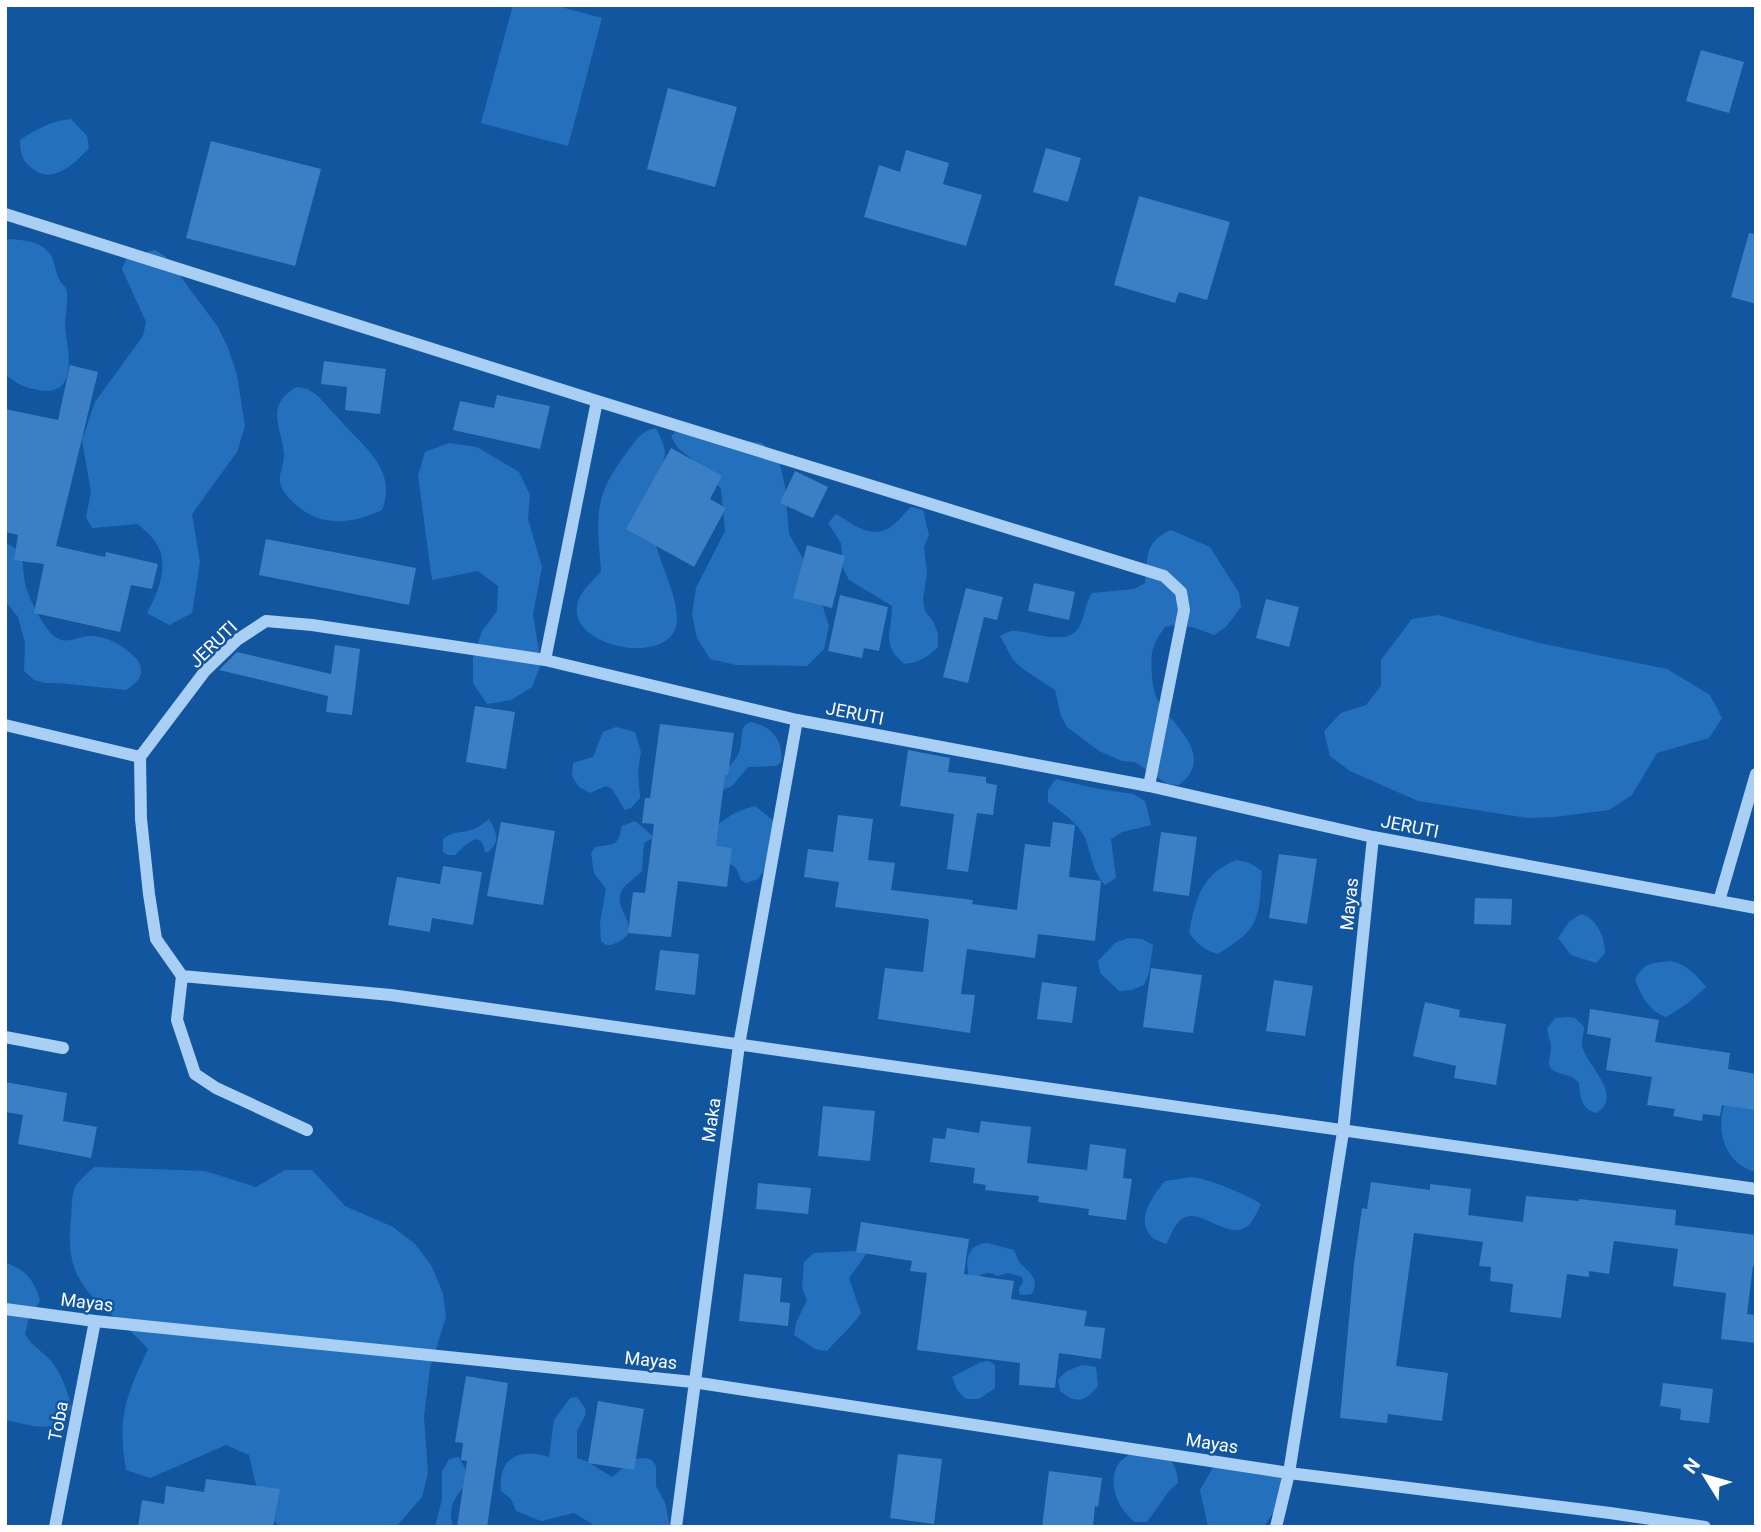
<svg xmlns="http://www.w3.org/2000/svg" width="1761" height="1532" font-family="Roboto,sans-serif">
<rect width="100%" height="100%" fill="#12569f"/>
<!-- green -->
<path fill="#2570bd" d="M513,5h41l48,13 -34,128 -87,-23z
M71,119l16,17 2,12c-14,15 -36,37 -56,21 -11,-8 -13,-16 -13,-29 16,-11 32,-19 51,-21z
M5,239c15,1 36,1 45,15 5,7 5,18 9,25 2,4 5,6 7,9 3,11 -1,27 -1,38 2,23 16,72 -27,64 -15,-3 -21,-6 -33,-16z
M155,250l11,7 52,70 10,21 9,27 8,51 -8,26 -45,62 8,48 -8,51 -23,12 -22,-12c12,-22 24,-51 7,-73 -4,-6 -11,-11 -16,-16l-46,4 -6,-11 5,-25 -9,-52 13,-38 48,-66 3,-14 -24,-53 5,-12z
M296,387l12,2 10,7c10,11 20,22 30,33 23,23 48,46 34,81 -30,14 -61,18 -87,-6 -6,-6 -13,-12 -15,-22 -1,-9 4,-18 4,-27 -2,-29 -20,-48 12,-68z
M656,428c3,7 9,17 9,25 -1,18 -19,33 -16,50 2,13 3,26 6,38 6,26 21,50 22,77 2,50 -107,32 -100,-12 2,-15 16,-24 24,-35 -4,-56 -9,-73 27,-120 9,-12 13,-20 28,-23z
M675,432l87,11 17,17 6,26 4,48 25,44 15,48 -5,23 -17,17 -71,-1 -26,-6 -13,-21 -5,-24 4,-26 29,-57 -4,-42 -18,-21 -25,-20 -7,-11z
M449,443l28,4 42,25 11,23 -2,24 14,48 -9,47 8,50 -9,23 -21,13 -24,4 -14,-21v-26l9,-26 15,-20 1,-25 -20,-15 -46,9 -14,-104 7,-24z
M911,507l12,3 6,25 -5,12 3,26 -4,26 2,12 8,10 5,13v13c-10,10 -18,15 -33,17 -25,-19 -13,-31 -13,-58l-43,-26 -6,-12 -2,-25 -13,-20 8,-9c17,10 37,27 56,12 7,-5 12,-13 19,-19z
M1171,530l39,17 29,46 2,14 -15,20 -12,8c-18,-7 -30,-12 -49,-8 -4,6 -9,12 -11,19 -5,10 -2,44 3,53 16,28 60,56 22,86l-12,-1 -32,-22 -13,-1 -23,-10 -32,-24 -6,-11 -6,-26 -32,-21 -10,-9 -13,-24c5,-2 10,-6 15,-5 18,1 50,15 63,-2 7,-10 6,-24 14,-36l42,-4 11,-6c3,-24 -2,-41 26,-53z
M5,543c21,7 17,23 20,40 3,14 18,44 29,53 14,11 26,-2 41,0 13,2 25,8 34,16 6,5 11,9 12,17 1,10 -7,16 -15,21l-67,-7h-13l-12,-3 -10,-9 1,-28 -7,-26 -13,-16z
M1438,615l101,28 128,26 43,26 12,23 -13,20 -52,15 -25,42 -23,15 -54,7 -28,1 -109,-17 -68,-30 -20,-15 -6,-25 17,-18 25,-8 15,-19v-26l31,-41z
M750,722c21,3 34,18 31,40l-5,4 -28,1 -16,19 -11,5 -4,-15c12,-9 23,-18 24,-33 1,-7 0,-11 3,-17z
M616,727l19,5 6,20 -3,19 2,27 -9,10 -6,2 -13,-21 -6,-3 -16,7 -11,-6 -7,-11 1,-13 20,-6 10,-25z
M1056,779l38,9 39,6 12,7 6,24 -29,7 -11,7 5,39 -11,7c-13,-14 -13,-29 -20,-47 -7,-15 -23,-26 -37,-36v-12z
M755,806l20,16 -12,50 -5,7 -12,4 -5,-3 -5,-12 -14,-10 -12,-24c12,-16 26,-23 45,-28z
M489,819c8,13 12,25 -3,34l-5,-12 -6,-2 -11,7 -9,9h-7l-5,-3v-13c13,-11 27,-2 46,-20z
M635,821l19,16 -10,6 -2,28c-7,9 -19,12 -22,24 -4,19 25,35 -4,48 -7,3 -10,3 -15,-2l-1,-18 6,-34 -12,-16 -3,-20 4,-6 19,-3 5,-6 3,-12z
M1237,860l13,3 12,8c-3,47 -1,57 -44,83 -14,-4 -21,-10 -29,-22 7,-34 13,-59 48,-72z
M1581,914c16,4 24,24 24,39l-9,10 -25,-8 -13,-17 11,-16z
M1128,938l14,1 11,6 -4,28 -5,12 -12,5 -13,1 -19,-18 -2,-12 17,-18z
M1671,961c17,4 24,13 35,26l-19,17 -21,13c-17,-6 -25,-21 -31,-38 10,-17 17,-16 36,-18z
M1568,1017l7,1 9,9c0,7 -4,15 -1,22 6,18 41,48 13,64 -15,-4 -16,-17 -17,-30 -6,-7 -11,-7 -20,-10 -17,-6 -7,-15 -8,-28 -1,-5 -3,-10 -4,-16l8,-11z
M1729,1094l27,7v71c-36,-9 -42,-51 -27,-78z
M94,1167l111,4 51,16 29,-17h27l33,36 48,21 22,17 16,21 12,28 3,24 -16,51 -6,49 4,56 -6,24 -26,30h-114c-23,-14 -27,-49 -33,-72l-23,-10 -76,33 -24,-8c-9,-54 0,-73 22,-121 -42,-47 -86,-56 -77,-129 1,-9 0,-24 4,-33 4,-7 13,-14 19,-20z
M1192,1177c20,3 53,17 69,27 -3,6 -7,15 -11,20 -23,22 -54,-26 -73,0 -5,6 -7,14 -11,20 -4,-2 -12,-4 -15,-8 -16,-17 3,-42 14,-55z
M987,1243l27,7c0,1 5,11 5,12 10,11 21,15 13,32l-12,1 -1,-7 4,-5 -1,-6 -14,-4 -11,3c-8,-6 -14,-2 -22,2l-6,-1c-4,-17 -2,-32 18,-34z
M854,1251l13,2 -18,25 12,35c-9,14 -23,25 -34,38l-12,-2 -21,-14 2,-12 11,-23 -5,-12 2,-26 10,-9z
M5,1263c20,5 30,18 35,38l-12,20 -3,13c7,13 18,17 27,28 10,13 16,31 20,46 -19,30 -40,16 -67,12z
M989,1361l6,4v23l-16,11h-13l-9,-9 -5,-13 29,-15z
M1082,1365l14,2 2,19c-12,15 -22,19 -38,5l-2,-12 9,-8z
M577,1397l8,11 1,6 -9,17v27l9,3 26,16 21,-18 14,-1 6,3 3,5v20l9,17 5,24h-73l-23,-14 -33,8 -25,-10 -5,-12 -10,-8c-3,-33 18,-44 48,-34l5,-37 16,-22z
M1151,1445c17,13 26,16 27,38l-9,8 -22,31h-12c-15,-11 -28,-36 -18,-56 7,-11 23,-17 34,-21z
M459,1457l9,17 1,7c-14,15 -22,25 -16,46h-18l7,-28v-27l7,-13z
M1225,1460l53,5 7,17 -6,21 -15,24h-56l-8,-37 14,-24z"/>
<!-- building -->
<path fill="#3b7fc5" d="M1701,50l43,12 -15,51 -43,-12z
M668,88l69,19 -22,80 -68,-18z
M211,141l110,28 -26,97 -109,-28z
M1046,148l35,10 -13,44 -35,-10z
M906,150l43,13 -6,21 39,11 -16,51 -102,-29 15,-52 21,7z
M1139,196l91,26 -23,78 -28,-8 -4,11 -61,-18z
M1749,233l7,1v70l-25,-7z
M324,361l62,8 -6,45 -35,-4 2,-23 -26,-3z
M70,365l28,7 -42,174 49,11 1,-5 52,12 -6,25 -21,-4 -11,47 -86,-19 10,-49 -30,-4 4,-25 -13,-3v-123l53,11z
M497,395l53,11 -10,43 -87,-19 7,-29 34,7z
M671,448l51,28 -12,23 16,9 -32,59 -68,-38z
M795,471l33,16 -15,31 -33,-15z
M266,539l150,29 -7,37 -150,-30z
M807,545l38,11 -13,52 -39,-10z
M1034,583l41,9 -6,28 -41,-9z
M966,588l37,9 -6,23 -13,-3 -16,66 -25,-6z
M840,595l48,12 -9,44 -15,-3 -2,10 -34,-7z
M1266,599l33,8 -10,40 -33,-9z
M335,645l25,4 -8,66 -26,-3 2,-16 -109,-26 18,-18 94,22z
M475,706l40,6 -9,57 -40,-7z
M660,724l74,9 -6,42h-3l-9,71 16,2 -5,39 -49,-6 -7,56 -43,-4 5,-41 12,1 9,-69 -12,-1 3,-25h5z
M908,750l42,8 -2,14 38,5v6l11,2 -4,30 -16,-2 -9,59 -21,-3 7,-55 -54,-8z
M838,815l35,4 -5,41 27,3 -4,27 82,10 -1,4 45,6 8,-66 25,3 3,-25 22,3 -6,52 32,4 -6,60 -57,-7 -3,24 -68,-9 -6,45 14,1 -5,38 -92,-14 7,-51 38,4 6,-51 -1,-2 -93,-12 4,-25 -35,-5 4,-28 25,3z
M501,822l54,9 -12,74 -56,-9z
M1161,832l36,5 -8,59 -36,-5z
M1279,854l38,5 -10,65 -38,-6z
M443,866l39,6 -9,53 -41,-7 -2,14 -42,-7 9,-48 43,7z
M1475,898l37,1 -1,26 -37,-1z
M660,950l39,4 -4,41 -40,-5z
M1151,968l51,7 -9,58 -50,-6z
M1274,980l39,6 -8,50 -39,-5z
M1042,982l35,5 -5,36 -35,-4z
M1425,1002l35,8 -1,7 47,7 -10,61 -42,-7 2,-12 -43,-10z
M1590,1009l69,11 -4,22 75,11 -2,16 28,5v36l-34,-5 -2,11 -17,-2 -1,7 -29,-5 2,-7 -28,-4 5,-28 -46,-7 5,-32 -24,-4z
M5,1082l62,11 -4,28 34,6 -6,31 -73,-14 5,-29 -18,-3z
M823,1106l52,5 -5,50 -52,-5z
M981,1121l50,6 -4,36 60,7 3,-26 36,5 -3,29 9,1 -6,41 -38,-5 1,-6 -51,-7 1,-6 -54,-6 1,-5 -13,-2 2,-15 -45,-6 3,-24 12,1 2,-11 32,5z
M1371,1182l59,8v-6l41,5 -3,26 55,7 3,-26 53,5v-2l97,11 -1,15 81,10v31h-3l-6,48 9,1v28l-35,-4 5,-46 -53,-7 5,-37 -64,-8 -5,33 -20,-3v6l-22,-3 -6,44 -51,-6 3,-28 -23,-3 1,-14 -12,-1 4,-24 -69,-9 -18,133 52,7 -6,48 -54,-7 -1,9 -47,-5 14,-154 8,-56 5,1z
M758,1183l53,5 -3,26 -52,-5z
M861,1222l108,17 -5,35 50,7 -3,18 76,12 -3,15 21,2 -4,31 -42,-6 -4,35 -36,-3 1,-22 -103,-13 10,-77 -17,-2 2,-10 -56,-9z
M744,1274l38,4 -2,24 10,1 -2,23 -49,-5z
M466,1376l42,7 -21,144h-30l10,-66 -6,-1 2,-17 -8,-1z
M1663,1383l50,6 -4,34 -29,-3 1,-11 -21,-3z
M598,1401l46,8 -10,61 -46,-7z
M898,1454l44,5 -8,65 -44,-6z
M1049,1471l53,7 -4,29 -3,-1 -2,21h-51z
M206,1479l74,10 -7,38h-135l4,-27 22,4 2,-18 38,6z"/>
<g fill="none" stroke-linecap="round" stroke-linejoin="round">
<!-- minor -->
<path stroke="#a9cff4" stroke-width="12" d="M5,214l592,187 567,175 17,16 3,18 -35,176
M545,660l52,-259
M5,725l135,32 65,-86 32,-31 29,-19 46,4 233,35 252,60 352,66 224,51 383,71
M140,757l1,62 8,75 7,45 26,37 -5,44 18,54 21,14 91,42
M1719,901l37,-127
M182,976l209,19 1365,194
M5,1037l58,11
M5,1309l90,12 598,61 596,91 321,40 95,14
M55,1527l40,-206
M676,1527l63,-482 58,-325
M1276,1527l13,-54 54,-341 30,-295"/>
</g>
<g text-anchor="middle" dominant-baseline="central" stroke-width="5" stroke-linejoin="round" paint-order="stroke">
<!-- street labels -->
<g font-size="18" fill="#fff" stroke="#12569f">
<text transform="translate(213 644) rotate(-44)">JERUTI</text>
<text transform="translate(855 713) rotate(11)">JERUTI</text>
<text transform="translate(1410 826) rotate(11)">JERUTI</text>
<text transform="translate(1349 904) rotate(-84)">Mayas</text>
<text transform="translate(711 1120) rotate(-82)">Maka</text>
<text transform="translate(87 1302) rotate(7)">Mayas</text>
<text transform="translate(651 1360) rotate(6)">Mayas</text>
<text transform="translate(58 1421) rotate(-79)">Toba</text>
<text transform="translate(1212 1443) rotate(9)">Mayas</text>
</g>
</g>
<!-- border -->
<rect width="1761" height="1532" fill="none" stroke="#ffffff" stroke-width="14"/>
<!-- north arrow -->
<g transform="translate(1705 1476) rotate(307)" stroke="#12569f" stroke-width="5" paint-order="stroke">
<path d="M0-5L12 26L0 18L-12 26Z" fill="#ffffff"/>
<text y="-10" font-size="19" font-weight="bold" text-anchor="middle" fill="#ffffff">N</text>
</g>
</svg>
